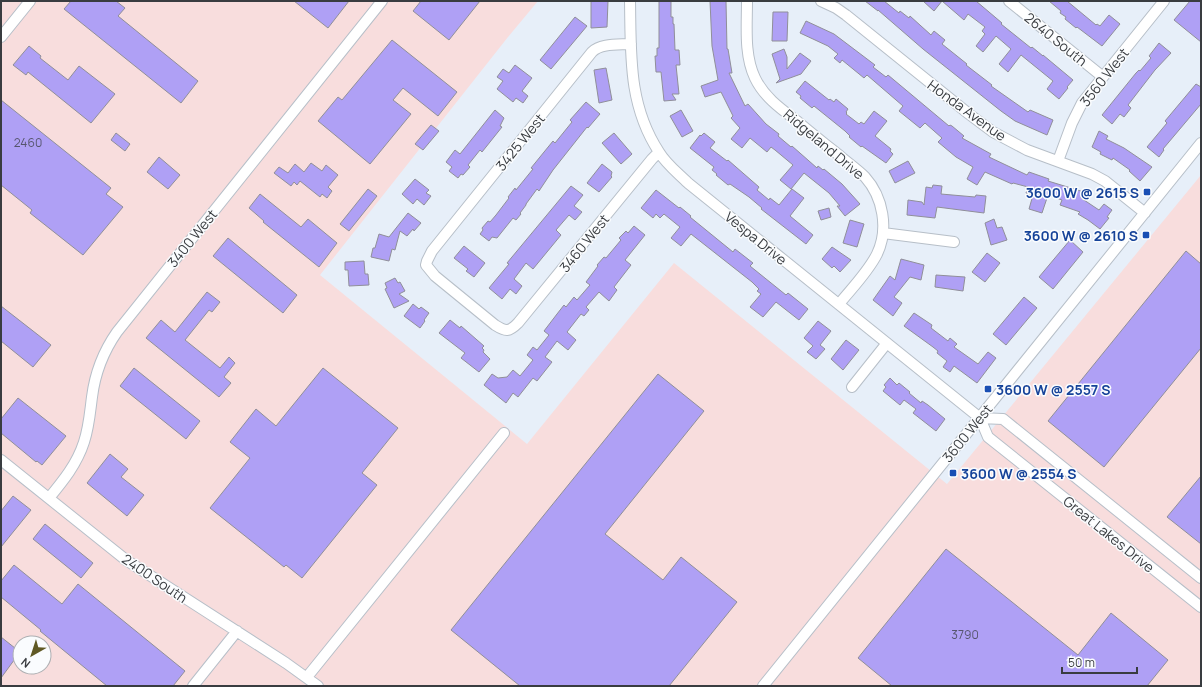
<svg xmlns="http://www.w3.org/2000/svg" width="1202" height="687" font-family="Manrope,sans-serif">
<rect width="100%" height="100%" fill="#e7eff9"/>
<!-- industrial -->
<path fill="#f8dddd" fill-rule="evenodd" d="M1,1h537l-30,36 -188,238 207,169 147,-181 273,221 254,-309v511h-1200zM20,643h24v24h-24z"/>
<!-- building -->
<path fill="#afa0f5" stroke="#908f99" d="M71,1h45l9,7 -7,8 80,65 -17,22 -117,-94z
M294,1h55l-21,27z
M421,1h59l-31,39 -36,-29z
M591,1h17l-1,26 -16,1z
M659,1h12v16h2v7h1l1,26h4l1,15h-4l3,29h-7l4,6 -12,1 -3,-29h-5l-1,-16h2v-8h2z
M710,1h16l1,48h1l4,24h-3l16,33 3,-2 18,20 13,10 -1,2 13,11 1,-1 25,22 1,-2 5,4 1,-1 18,15 18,20 -15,12 -8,-10h3l-11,-13 -25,-20 -13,16 -11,-9 13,-15 -18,-15 -4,-3 -4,5 -17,-14 -8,10 -11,-9 9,-11 -9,-10 2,-2 -12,-24 -16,5 -4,-11 17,-6 -6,-34z
M865,1h19l15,12 1,-2 9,7 1,-2 21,19 3,-4 11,9 -3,4 25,20 -1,1 26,20 -1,1 37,26 2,-2 23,10 -6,15 -32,-14 -14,-10 -78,-62 -45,-39v1z
M923,1h53l26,22 -1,1 30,24 1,-1 11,9v-1l30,25 -6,7 1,1 -9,11 -12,-10 6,-8 -32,-26 -13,17 -9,-8 12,-15 -15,-13 -13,16 -7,-6 9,-12 -3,-3 3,-4 -17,-13 -4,6 -22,-19 -8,10z
M1049,1h18l29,24 1,-1 3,2 9,-11 11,9 -18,22 -25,-19 -1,1 -11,-9 1,-2 -6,-4 1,-2z
M1190,1h11v41l-27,-22z
M773,12h15l-1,29h-15z
M575,17l12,9 -36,43 -11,-9z
M806,21l28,13 41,31 -2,2 13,10 2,-2 61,51 1,-1 2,1 12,10 -2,2 29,16 -2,3 38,18 2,-3 20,7 -1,2 36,11 -3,6 18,12 5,-6 8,6 -5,7 2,1 -9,11 -12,-9 -10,-6 2,-2 -20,-7 2,-5 -14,-5 -6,18 -13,-4 4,-14 -7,-2 2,-6 -15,-4 -1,1 -27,-12 -8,13 -10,-6 6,-12 -17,-10 -18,-15 4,-4 -17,-15 -5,5 -21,-17 4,-5 -36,-31 -3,3 -22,-18 -2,3 -6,-5 4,-4 -10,-8 -28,-13z
M392,40l65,52 -19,24 -35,-28 -10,12 18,14 -41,50 -52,-43 20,-24 4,3z
M1159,43l12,10 -16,17 -27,35 3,3 -7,9 -4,-3 -8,10 -10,-9 34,-42 3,-3 1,1 11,-13 -2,-2z
M29,46l12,10 -1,2 28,22 11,-14 36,28 -24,29 -63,-51 -2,3 -13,-10z
M784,49l3,8v12l13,-16 11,8 -10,13 -25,9 4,-4 -8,-25z
M515,65l17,13 -10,13 6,5 -5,7 -7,-5 -3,4 -16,-13 6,-8 -6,-4 6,-8 6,4z
M606,68l6,32 -13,3 -5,-33z
M805,81l24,19 1,-1 4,3 2,-3 12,10 -2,3 1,1 -1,1 13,10 2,-2 3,2 10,-13 13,10 -12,15 16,13 -1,2 3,3 -7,9 -24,-17 -1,1 -12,-10 1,-1 -5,-5 -31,-25 -2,2 -12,-10 1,-2 -5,-4z
M1196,84l5,3v17l-38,45 1,1 -5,7 -12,-10 20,-24 -2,-2z
M1,100l110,88 -5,6 17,13 -40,48 -53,-42 2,-3 -31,-25z
M586,102l14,12 -12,14 -1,-1 -34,43 -14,21 -2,-2 -11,15v1l-6,8 1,1 -5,6 -3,-2 -16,20 -5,-1 -3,4 -9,-7 3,-4 -1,-2 6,-7 2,1 6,-7 13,-17 -1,-1 7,-9 1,2 17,-21 -2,-1 22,-27 2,2 17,-21 -2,-2z
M495,110l9,8 -4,8 2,1 -20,25 -2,-2 -12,15 2,2 -7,8 -2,-1 -3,4 -9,-7 3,-4 -6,-5 9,-12 5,4z
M681,110l12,21 -11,6 -12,-21z
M431,125l8,6 -16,19 -8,-6z
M1099,131l9,5 -2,3 18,9 28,19 -12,14 -11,-10 1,-1 -17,-12 -1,2 -12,-6 1,-2 -9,-5z
M116,133l14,11 -5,7 -14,-11z
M614,133l18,21 -11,10 -19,-21z
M704,133l11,9 -5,6 17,13 1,-1 31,27 -2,3 12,10 1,-2 9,7 13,-16 12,9 -14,18 23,19 -7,9 -45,-35 1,-1 -13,-11 -19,-13 -2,1 -12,-10 1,-1 -5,-4 2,-3 -24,-19 10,-13 1,1z
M159,157l21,18 -12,14 -21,-17z
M908,161l7,12 -20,10 -6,-12z
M311,163l11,8 4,-6 12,10 -10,12 4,4 -5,7 -5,-4 -2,3 -20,-16 -3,4 -3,-3 -3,4 -17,-13 5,-6 9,6 7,-9 9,8z
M602,164l10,8 -1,4 1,1 -13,15 -12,-9z
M415,179l14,11 -3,3 5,3 -7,9 -7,-6 -4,5 -11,-10z
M933,185l9,1 -1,8 34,3 1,-2 10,1 -2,17 -47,-6 -2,11 -28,-3 1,-15 14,2 2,3 2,-18 6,1z
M571,186l12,9 -9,11 8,6 -7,8 -6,-5 -13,15 5,5 -28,34 -7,-6 -12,16 8,7 -6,8 -6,-5 -8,10 -13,-11 20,-24 -2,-1z
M368,189l9,7 -28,35 -9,-7z
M656,190l23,18 1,-1 11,9 -1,1 43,35 2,-3 18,14 -3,3 36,29 2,-2 20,16 -9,11 -23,-18 -13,15 -13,-10 11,-13 -4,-3 2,-2 -7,-7 -61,-48 -10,12 -10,-8 9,-11 -16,-13 -4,4 -4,-4 -3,4 -12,-10z
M260,194l41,33 7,-8 29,24 -18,24 -56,-45 1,-1 -15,-13z
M829,208l2,9 -10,3 -3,-9z
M408,213l13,10 -7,8 -1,-2 -6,7 -7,-5 -5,19 -3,-1 -3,12 -18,-4 2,-9h2l4,-14 10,3z
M994,219l3,9 5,-1 5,13 -16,5 -6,-22z
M850,220l14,4 -7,23 -14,-4z
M634,226l11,9 -20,25 6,5 -17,22 3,3 -8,11 -10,-9 -13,15 3,3 -5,6 -3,-2 -14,18 9,8 -8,10 -11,-9 -12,16 7,5 -15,19 -4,-3 -15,19 -5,-4 -7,10 -22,-18 8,-11 6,4 9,-1 6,-7 7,6 13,-16 -6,-5 6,-8 4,3 12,-15 -5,-4 13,-17 7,-9 2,2 8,-10 3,3 13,-15 -4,-3 12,-16 -1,-1 7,-8 2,1 15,-18 -2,-2 7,-7 2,2z
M228,238l69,57 -14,18 -70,-57z
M1070,240l13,12 -30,37 -14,-12z
M464,246l21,17 -11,14 -8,-6 2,-2 -14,-11z
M832,247l19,13 -11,12 -6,-6 -2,2 -10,-9z
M1186,251l15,13v84l-97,119 -56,-46z
M987,253l13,10 -15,19 -13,-10z
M901,259l23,6 -3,15 -11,-3 -16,20 8,6 -9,13 -20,-16 17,-24 5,4z
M364,261l1,13h3l1,11 -20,1 -1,-16h-3v-8z
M936,275l29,2 -2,14 -28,-4z
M395,278l3,5 2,-1 5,9 -6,3 10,7 -15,7 -9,-19 2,-1 -2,-5z
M207,292l13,10 -8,10 -3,-2 -24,30 35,28 9,-11 6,6 -11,14 7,6 -12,14 -73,-59 15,-18 14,12z
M1024,297l13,11 -31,37 -13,-11z
M413,304l6,5 2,-2 8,6 -5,7 1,1 -5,7 -16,-12z
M1,306l50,39 -18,22 -32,-26z
M914,313l18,12 -1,3 17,13 2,-3 7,6 -3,3 24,17 10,-12 8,6 -19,25 -23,-17 -4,6 -7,-5 4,-6 -10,-8 1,-2 -5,-4 -29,-21z
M450,320l10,8 1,-2 23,20 -2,2 2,2 -1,2 7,7 -11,13 -18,-14 4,-5 -26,-20z
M818,321l13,10 -11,14 5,4 -9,10 -9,-7 6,-6 -9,-8z
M846,340l13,10 -16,20 -12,-11z
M134,368l66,53 -14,18 -66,-53z
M323,368l75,60 -36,45 15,12 -75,93 -16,-13 -2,2 -74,-59 40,-50 -20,-16 26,-33 20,17z
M658,374l46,37 -99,123 58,46 18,-23 56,45 -68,84h-149l-69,-56z
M890,378l7,7 2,-2 11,9 -1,1 12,10 1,-2 6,4 17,14 -9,12 -23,-18 3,-4 -12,-9 -4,5 -17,-14 3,-4 -2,-2z
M18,398l48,38 -24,29 -5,-4 -1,1 -35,-29v-14z
M110,454l18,15 -7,8 23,18 -17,21 -40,-33z
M1201,476v68l-34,-27z
M13,496l18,14 -30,37v-36z
M45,524l48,39 -12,15 -48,-39z
M946,549l132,106 33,-42 57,47 -21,26h-255l-34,-28z
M14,565l48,39 16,-20 107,87 -12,15h-66l-67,-55 1,-1 -40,-33v-16z
M1,637l19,15 -19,26z"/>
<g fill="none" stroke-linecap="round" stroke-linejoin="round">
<defs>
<path id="minor" d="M630,1c1,53 -2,104 29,151 7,12 19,21 29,31l292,235 8,19 213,170
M747,1c0,26 -3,54 8,77 9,19 26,31 42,43 14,12 28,23 43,35 8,7 17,13 25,21 18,20 24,52 12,77 -9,18 -25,34 -38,50
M821,1l15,7 10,7 123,99 24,18 34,18 65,24 13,7 40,32
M1009,1l94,76
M1,37l29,-36
M631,44c-12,1 -30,-1 -39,8l-160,199 -5,10 -1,4 9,11 60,49c11,7 14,7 23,-2l134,-164 7,-7
M1058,161l14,-38 10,-20 82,-102
M883,233l71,9
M852,387l35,-44
M980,418l23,1 198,159
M1,460l125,100 160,103 32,23
M49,498c14,-17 28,-34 35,-56 5,-15 6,-30 8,-45 3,-24 11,-45 25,-65l265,-331
M307,677l197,-244
M193,686l44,-55
M763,686l438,-543"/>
</defs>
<!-- minor casing -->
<use href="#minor" stroke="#b7bfc8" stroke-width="12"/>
<!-- minor -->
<use href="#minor" stroke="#fff" stroke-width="10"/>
</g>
<!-- markers -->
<g fill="#1a4fb4" stroke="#fafcfe" stroke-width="1.5">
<rect x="1143" y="188" width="8" height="8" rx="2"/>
<rect x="1142" y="231" width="8" height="8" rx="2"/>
<rect x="984" y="385" width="8" height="8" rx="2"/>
<rect x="949" y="469" width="8" height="8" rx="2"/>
</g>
<g text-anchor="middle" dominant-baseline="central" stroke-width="3" stroke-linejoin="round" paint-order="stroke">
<!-- number labels -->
<g font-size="12" fill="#56556d">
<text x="28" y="142">2460</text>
<text x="965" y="634">3790</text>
</g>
<!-- street labels -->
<g font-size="14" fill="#393c40" stroke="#fafcfe">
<text transform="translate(1056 39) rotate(39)">2640 South</text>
<text transform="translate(1104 77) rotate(-52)">3560 West</text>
<text transform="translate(967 110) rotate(36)">Honda Avenue</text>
<text transform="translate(520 142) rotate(-51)">3425 West</text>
<text transform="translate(824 144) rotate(40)">Ridgeland Drive</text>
<text transform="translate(192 238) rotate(-51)">3400 West</text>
<text transform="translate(756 238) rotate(39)">Vespa Drive</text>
<text transform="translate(584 243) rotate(-51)">3460 West</text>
<text transform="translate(967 433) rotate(-51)">3600 West</text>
<text transform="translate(1109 534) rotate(39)">Great Lakes Drive</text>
<text transform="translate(155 578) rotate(34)">2400 South</text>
</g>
<!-- transit labels -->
<g font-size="14" font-weight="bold" fill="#164399" stroke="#fafcfe" text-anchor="end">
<text x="1139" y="192">3600 W @ 2615 S</text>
<text x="1138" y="235">3600 W @ 2610 S</text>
<text x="996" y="389" text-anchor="start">3600 W @ 2557 S</text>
<text x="961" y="473" text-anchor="start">3600 W @ 2554 S</text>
</g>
</g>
<!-- border -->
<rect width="1202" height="687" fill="none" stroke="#393c40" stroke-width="4"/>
<!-- north arrow -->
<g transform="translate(32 655) rotate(219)"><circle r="19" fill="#fafcfe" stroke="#adafb2"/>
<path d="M0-3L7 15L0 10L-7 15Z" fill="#605925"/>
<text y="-6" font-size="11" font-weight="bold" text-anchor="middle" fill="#393c40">N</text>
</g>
<!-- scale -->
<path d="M1062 667v6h75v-6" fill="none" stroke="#393c40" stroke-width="2"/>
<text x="1068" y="667" font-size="12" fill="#393c40" stroke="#fafcfe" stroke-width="3" paint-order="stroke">50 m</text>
</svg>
